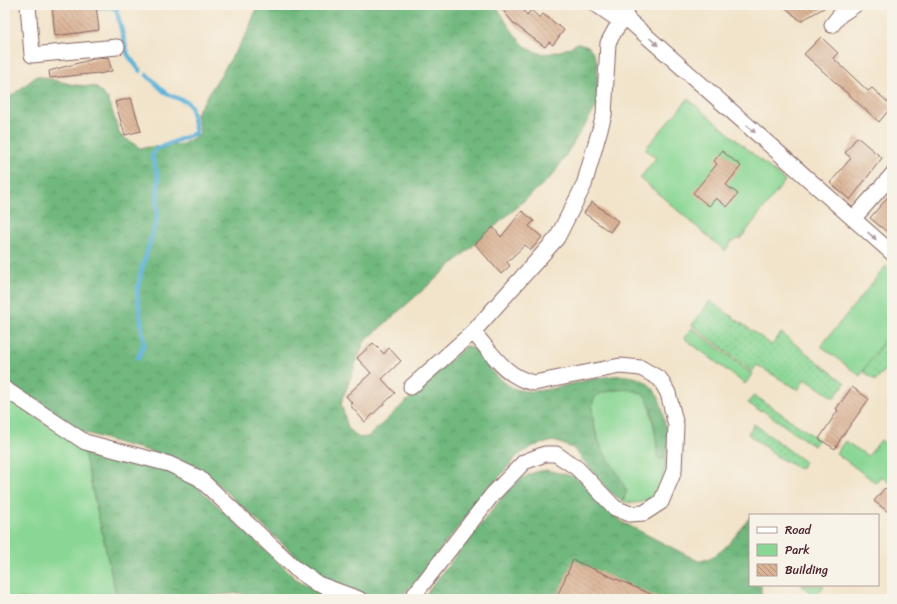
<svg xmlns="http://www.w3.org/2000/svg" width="897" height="604" font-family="Sriracha,sans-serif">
<defs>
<pattern id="forest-crowns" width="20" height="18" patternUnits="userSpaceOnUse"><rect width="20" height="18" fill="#6fb87e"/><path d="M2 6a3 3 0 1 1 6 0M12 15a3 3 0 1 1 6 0" fill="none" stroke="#5d9567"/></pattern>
<pattern id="garden-dots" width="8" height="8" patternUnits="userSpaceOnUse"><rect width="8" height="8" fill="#8ad795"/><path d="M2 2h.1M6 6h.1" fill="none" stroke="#79b881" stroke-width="1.8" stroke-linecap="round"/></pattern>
<pattern id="building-back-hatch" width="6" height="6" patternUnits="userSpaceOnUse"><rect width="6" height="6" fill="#dab294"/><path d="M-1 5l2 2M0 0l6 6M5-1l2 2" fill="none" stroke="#b39079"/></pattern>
</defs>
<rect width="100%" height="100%" fill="#f7f3e8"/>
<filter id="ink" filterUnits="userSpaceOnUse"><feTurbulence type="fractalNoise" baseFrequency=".025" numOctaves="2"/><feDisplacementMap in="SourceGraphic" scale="8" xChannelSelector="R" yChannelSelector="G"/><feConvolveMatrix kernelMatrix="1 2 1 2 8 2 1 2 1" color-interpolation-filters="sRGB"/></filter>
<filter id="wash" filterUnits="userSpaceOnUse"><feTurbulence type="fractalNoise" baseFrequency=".012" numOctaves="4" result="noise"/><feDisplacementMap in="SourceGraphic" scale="16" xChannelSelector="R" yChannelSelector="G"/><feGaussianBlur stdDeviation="0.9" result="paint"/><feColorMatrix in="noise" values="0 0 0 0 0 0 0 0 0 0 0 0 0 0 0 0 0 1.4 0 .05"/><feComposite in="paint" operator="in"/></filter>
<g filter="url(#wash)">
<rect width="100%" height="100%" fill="#f2e4cb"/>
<!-- green -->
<path fill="#8ad795" stroke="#6a7b60" d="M688,99l97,82 -44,57 -10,4 -6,9 -85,-73 16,-20 -11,-9z
M886,266l6,5v39l-7,9 7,10 -32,47 -39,-30z
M692,328l60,46 -7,10 -61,-46z
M632,389l12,6 4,5 9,41v15l2,3h4l3,-3c-1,28 -12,54 -44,45l3,-3c-8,-18 -46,-86 -29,-102 6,-5 28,-7 36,-7z
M5,397l78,51 34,151h-112z
M881,440l11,9v36l-11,-9 -5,7 -40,-30 9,-12 23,15z
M801,585h22l1,1 -8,10z"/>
<!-- forest -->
<path fill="url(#forest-crowns)" stroke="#5c6c54" d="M258,5h238c23,38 35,64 82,38l10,3 5,6 4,9 1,43 -45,71 -189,167 -23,61 7,25 11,10 9,-1 98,-91 6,1c13,14 28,38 47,43 39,9 114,-40 138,5 5,8 6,20 8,29 3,10 6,28 -2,35h-4l-2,-3c0,-14 -4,-51 -12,-60 -9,-10 -45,-8 -51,3 -3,5 -1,16 -1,22 4,31 24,45 34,71l-5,9 -14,-11 -35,-42 -19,-7 -21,5 -16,10 -41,48 -65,83c-4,3 -8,9 -12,10 -19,7 -70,-13 -86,-25l-102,-94 -17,-13 -21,-8 -51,-13 -45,-14 -72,-50v-279l32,-25 37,9 22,2 12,12 12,36 20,13 43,-4 17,-10 -4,-20 51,-81z
M83,448l89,24 18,8 106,99 27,15 14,5h-74l-23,-6 -23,2 -10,4h-90z
M546,470l31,7 26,29 21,17 74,38c24,-2 38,-27 52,-44v68h11v14h-339l86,-109c12,-11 21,-18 38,-20z"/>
<!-- garden -->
<path fill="url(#garden-dots)" stroke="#6a7b60" d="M710,301l62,44 9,-12 64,50 -11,15 -29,-19 -7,11 -41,-25 -5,7 -60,-47z
M892,329v32l-16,20 -13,-10z
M754,395l64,44 -4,7 -52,-36 -2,1 -12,-8z
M754,424l51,38 -5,7 -21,-11 -31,-24z"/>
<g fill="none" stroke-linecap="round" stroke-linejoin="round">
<!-- stream -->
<path stroke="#5db3da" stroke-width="4.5" d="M93,5l2,2h15l6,2 12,46 12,16
M138,358l6,-14 -7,-51 4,-21 16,-53 1,-42 -6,-21 4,-7 40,-16 -5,-26 -4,-5 -20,-8 -20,-19"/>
</g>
<g id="blocks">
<!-- building -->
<path fill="url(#building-back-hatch)" d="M52,5h44l3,25 -44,6z
M499,5h20l8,10 4,-5 9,8 3,-4 21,16 -11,15 -4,-3 -4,5 -31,-23z
M782,5h47l-28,16z
M821,37l17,16 -5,5 35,33 4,-3 20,18 -13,16 -75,-68z
M108,57l4,14 -13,3v-1l-49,5 -1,-7 48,-13z
M131,98l10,33 -16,4 -10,-33z
M857,137l25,21 -32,42 -20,-17 21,-25 -6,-5z
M722,151l19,15 -15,19 12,9 -11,13 -11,-9 -7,8 -16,-13 24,-29 -3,-3z
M892,192v44l-22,-18z
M592,202l26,19 -8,11 -26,-19z
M522,211l12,10 -5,5 13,11 -11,13 -6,-5 -18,17 3,4 -9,8 -26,-30 18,-17 8,10z
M373,343l11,11 5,-6 12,13 -19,18 13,14 -30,29 -15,-17 2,-2 -6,-7 25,-23 -14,-15z
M852,387l17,12 -28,39 -6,11 -16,-10 19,-29 -2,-1z
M885,488l7,6v21l-18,-14z
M573,560l89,39h-106z"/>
</g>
</g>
<g filter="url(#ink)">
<use href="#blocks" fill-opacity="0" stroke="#856463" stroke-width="1"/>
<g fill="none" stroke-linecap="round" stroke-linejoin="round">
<defs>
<path id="street" d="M28,5l4,50 85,-8
M597,5l16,11 12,1 267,236
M832,25l8,-10 15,-10
M853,219l39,-44
M411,387l62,-55
M5,389l80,53 84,22 30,14 97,91 22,15 41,15
M411,599l81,-104 32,-33 21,-8h11l21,14 38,40 15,6 14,-1 17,-11 13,-31 2,-46 -8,-32 -8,-14 -19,-11 -21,-2 -86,17c-29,-6 -42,-30 -61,-51l84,-94 27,-53 20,-70 4,-72 7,-13 10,-13 3,-12"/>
</defs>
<!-- street casing -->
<use href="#street" stroke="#856463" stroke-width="17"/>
<!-- street -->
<use href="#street" stroke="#fff" stroke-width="15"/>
</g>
<!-- one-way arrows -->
<defs><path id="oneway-solid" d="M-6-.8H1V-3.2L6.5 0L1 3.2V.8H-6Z"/></defs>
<g fill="#ae9aa0">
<use href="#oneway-solid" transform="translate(654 42) rotate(42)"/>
<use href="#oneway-solid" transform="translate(751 129) rotate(42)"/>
<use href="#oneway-solid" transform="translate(872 236) rotate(41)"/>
</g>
</g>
<!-- margin -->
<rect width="897" height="604" fill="none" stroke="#f7f3e8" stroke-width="20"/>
<!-- legend -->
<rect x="749" y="514" width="130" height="72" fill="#f7f3e8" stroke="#b29e9c"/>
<rect x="757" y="527" width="20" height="6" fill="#ffffff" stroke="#b29e9c"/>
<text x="785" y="534" font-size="12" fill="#4a1f2b">Road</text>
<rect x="757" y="544" width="20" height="12" fill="#8ad795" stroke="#b29e9c"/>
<text x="785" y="554" font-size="12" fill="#4a1f2b">Park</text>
<rect x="757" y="564" width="20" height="12" fill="url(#building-back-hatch)" stroke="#b29e9c"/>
<text x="785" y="574" font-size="12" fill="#4a1f2b">Building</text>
</svg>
